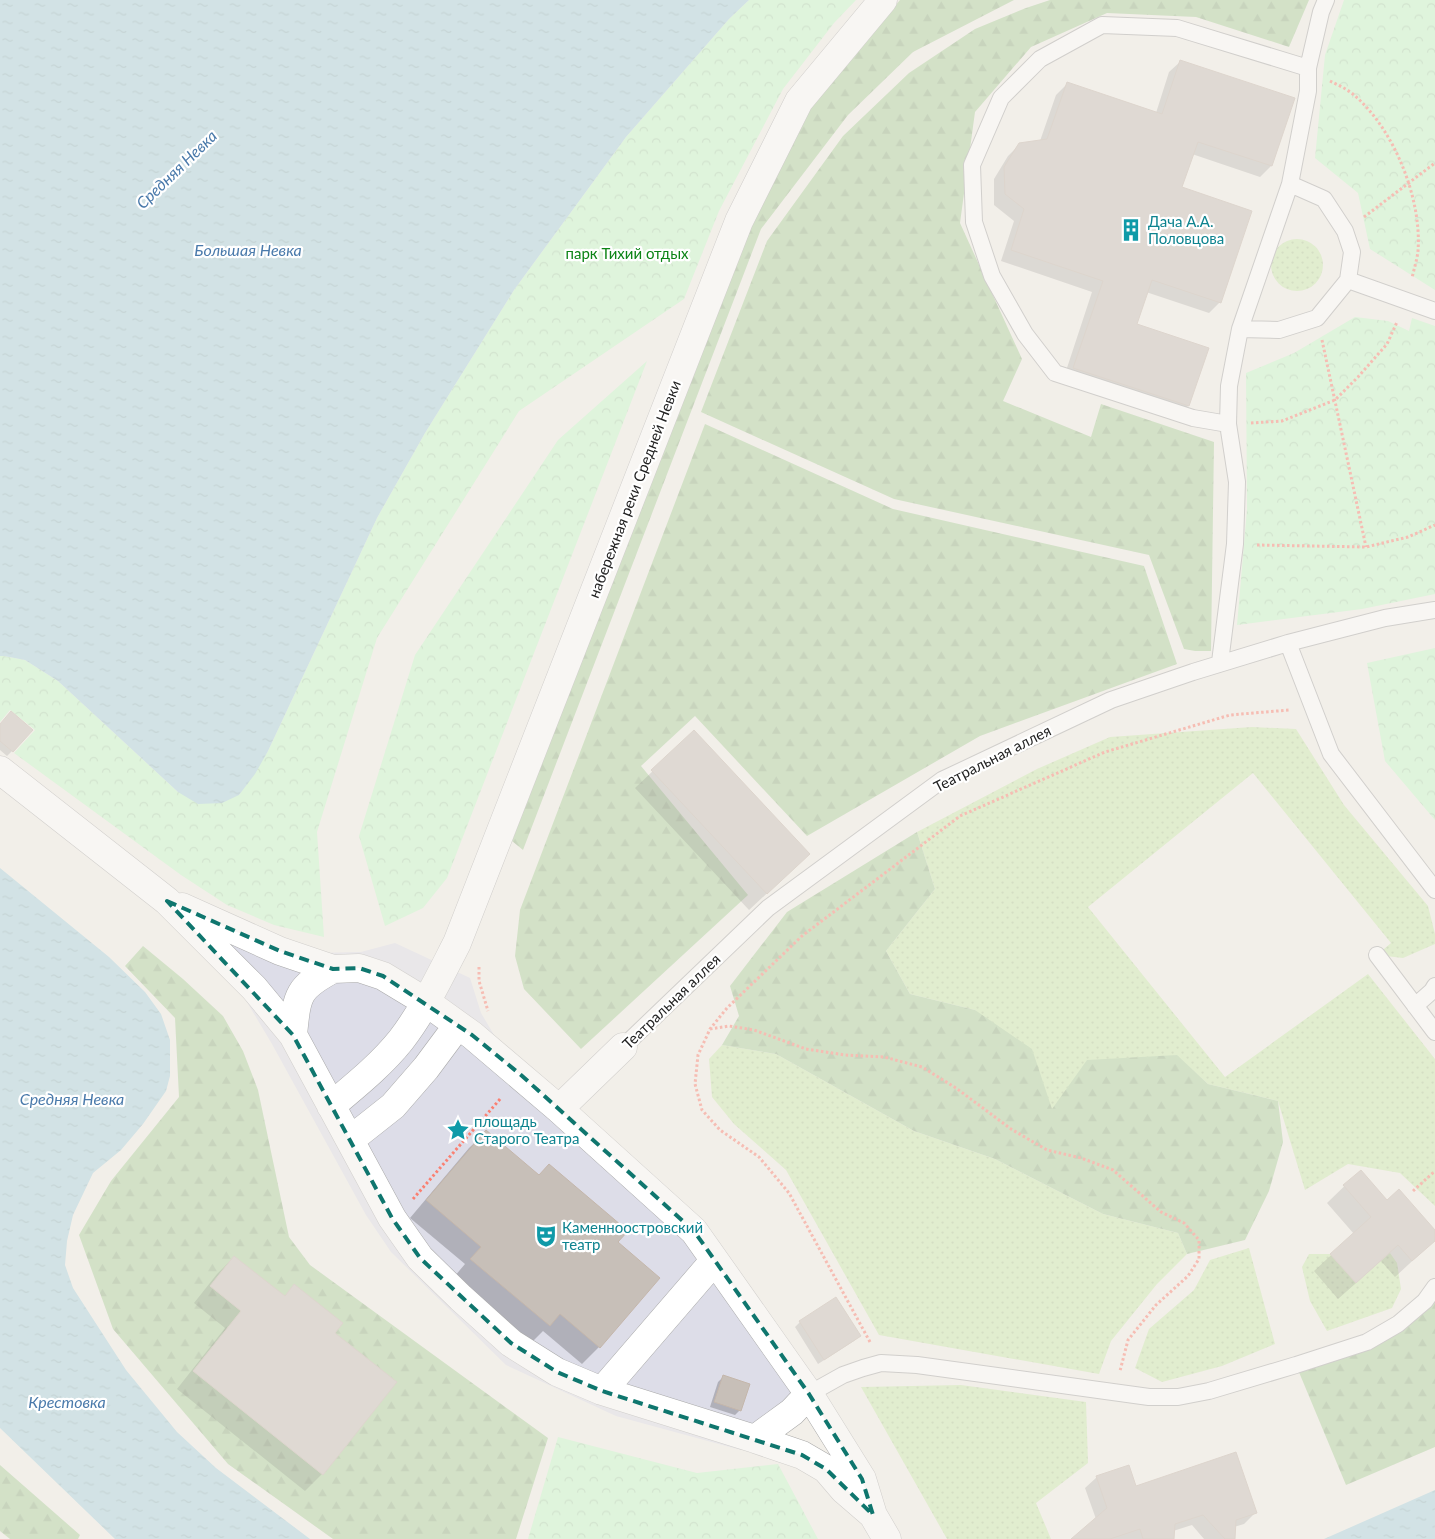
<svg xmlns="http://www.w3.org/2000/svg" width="1435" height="1539" font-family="Lato,sans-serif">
<defs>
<pattern id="grass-dots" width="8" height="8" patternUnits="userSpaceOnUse" patternTransform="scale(1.25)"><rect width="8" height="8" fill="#cdebb0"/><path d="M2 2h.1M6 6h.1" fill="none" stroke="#b0c997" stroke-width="1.8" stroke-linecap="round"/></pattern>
<pattern id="forest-firs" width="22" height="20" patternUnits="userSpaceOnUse" patternTransform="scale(1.25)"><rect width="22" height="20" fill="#add19e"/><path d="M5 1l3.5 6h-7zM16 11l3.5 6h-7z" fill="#95b388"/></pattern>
<pattern id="park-crowns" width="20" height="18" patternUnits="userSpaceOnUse" patternTransform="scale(1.25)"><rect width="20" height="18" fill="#c8facc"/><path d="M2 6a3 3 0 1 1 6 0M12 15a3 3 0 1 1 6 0" fill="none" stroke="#acd6af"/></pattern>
<pattern id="water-ripples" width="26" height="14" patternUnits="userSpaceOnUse" patternTransform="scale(1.25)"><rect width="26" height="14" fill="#aad3df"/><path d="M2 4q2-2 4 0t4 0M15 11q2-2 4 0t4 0" fill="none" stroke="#92b5bf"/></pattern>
</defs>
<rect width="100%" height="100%" fill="#f2efe9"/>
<!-- grass -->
<path fill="url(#grass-dots)" d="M1271 265a26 26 0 1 1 52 0a26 26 0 1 1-52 0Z
M1252,727l44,2 48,76 84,101 7,28v10l-32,14 -26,-3 14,-12 -138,-170 -165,134 137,170 143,-103 67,85v147l-35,-33 -52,-9 -43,26 -27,-89 -70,-17 -32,-29 -124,55 -77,-100 -65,-16 -24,-43 49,-62 -18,-57 120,-63 73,-32z
M722,1045l54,9 138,77 81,28 108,55 75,19 9,21 -30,30 -46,57 -12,33 -220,-39 -93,-165 -52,-46 -22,-27 -3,-38z
M1249,1248l26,96 -53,22 -60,16 -27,-14 14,-39 45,-39 16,-30z
M1390,1253l7,10 4,26 -9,19 -65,23 -17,-30 -8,-34 7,-13h21l26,29z
M961,1385l125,17 2,61 -52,40 15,36h-104l-86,-152z"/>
<!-- forest -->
<path fill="url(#forest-firs)" d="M900,0h114l-101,52 -65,63 -87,114 -238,621 -11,-9 238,-622 61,-112z
M1050,0h259l-20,47 -93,-30 -89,-4 -76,34 -56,65 -15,111 62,136 -19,42 88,36 10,-33 113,38 -3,209h-16l-11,-2 -35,-94 -255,-56 -193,-87 66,-171 76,-105 66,-63 66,-44 51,-21z
M705,424l188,85 251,57 33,98 -197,72 -173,100 -112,-120 -54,50 107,129 -167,154 -57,-60 -9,-33 5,-46z
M917,832l18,57 -49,62 24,43 65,16 57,39 20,60 35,-49 90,-5 31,29 70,17 5,41 -14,49 -24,49 -58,14 -9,-21 -75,-19 -108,-55 -81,-28 -138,-77 -54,-9 17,-29 -9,-30 57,-74z
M143,946l40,33 40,37 20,35 15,39 31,147 21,28 238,173 -32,101h-183l-105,-75 -115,-135 -34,-94 32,-54 68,-84 -4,-79 -50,-52z
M1435,1287v160l-89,38 -50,-120 71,-23z
M0,1465l80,70 -2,4h-68l-10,-8z"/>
<!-- park -->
<path fill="url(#park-crowns)" d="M749,0h107l-22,23 -51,66 -64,122 -35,88 -165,112 -142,227 -60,194 7,105 -50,-12 -47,-20 -46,-30 -167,-122 -14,-11 14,11 21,-23 -25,-20 -10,12v-66h4l21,4 33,21 120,111 61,3 29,-44 109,-233 48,-85 89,-143 112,-153 103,-118z
M1344,0h91v290l-65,-41 -12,-56 -43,-35 10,-103z
M1355,317l33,4 21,10 3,-13 23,8v268l-73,15 -125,16 10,-116 -1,-136 48,-20z
M647,361l-200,517 -24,30 -38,18 -26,-90 56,-181 143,-215z
M1435,648v172l-50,-59 -18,-98z
M558,1437l139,36 81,-9 40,75h-290z"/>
<!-- plaza -->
<path fill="#dddde8" d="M230,920l88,33 43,-1 34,-9 75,35 11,35 19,32 203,180 118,175 -80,50 -125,-34 -110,-51 -115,-113 -25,-37 -94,-171 -28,-47 -39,-42z"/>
<!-- water -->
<path fill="url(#water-ripples)" d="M0,0h749l-20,19 -103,118 -112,153 -89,143 -48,85 -109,233 -13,23 -16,21 -17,8 -24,1 -20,-12 -120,-111 -33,-21 -21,-4h-4z
M0,868l109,89 36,35 16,22 9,26v36l-4,15 -23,33 -22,26 -28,23 -20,42 -6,26 -2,24 8,23 53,82 51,62 39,36 94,71h-195l-115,-111z
M1435,1490v49h-111z"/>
<!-- shadow -->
<path fill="#0003" d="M1181,61l90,105 -11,11 -68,-23 -11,34 39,114 -11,11 -63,-21 -11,33 53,81 -11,11 -114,-37 29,-88 -91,-31 13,-40 -20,-16v-26l14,-23 12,-12 20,-3 16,-46 11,-11 89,29 13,-41z
M0,724l12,27 -5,5 -7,-6z
M694,732l98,138 -43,40 -114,-122z
M486,1132l172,146 -59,69 -17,17 -39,-33 -11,11 -78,-65 11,-13 -55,-46 59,-70z
M1360,1171l27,30 48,31v8l-40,37 -14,-16 -43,38 -24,-28 40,-37 -27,-31z
M234,1257l50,40 10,-11 39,47 62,49 -73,92 -17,17 -128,-102 48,-61 -31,-25 23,-29z
M800,1322l60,14 -6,5 -36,23 -23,-37z
M723,1377l17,33 -5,5 -25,-8 8,-25z
M1097,1477l38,10 120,26 -11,11 -10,3v12h-30l-12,-14 -19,6v8h-95l18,-20 -11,-31z"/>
<!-- building -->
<path fill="#c7bfb8" stroke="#c4b6ab" d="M1180,60l115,38 -23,68 -74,-24 -16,45 70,24 -31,92 -69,-23 -15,44 72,24 -20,58 -116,-38 30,-87 -92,-31 13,-41 -19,-15 -1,-27 15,-24 28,-4 20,-57 95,32z
M11,711l22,19 -20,22 -13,-11v-17z
M694,730l116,124 -43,40 -116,-124z
M486,1130l53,45 10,-11 79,67 -10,11 42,36 -60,70 -40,-34 -10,12 -80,-67 11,-12 -55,-47z
M1361,1170l26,30 12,-11 36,41v11l-23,20 -14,-16 -42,38 -26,-29 41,-37 -28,-32z
M234,1256l51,40 9,-12 49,39 -8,10 62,49 -74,93 -130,-104 48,-60 -31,-25z
M836,1297l25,39 -37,24 -25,-39z
M723,1375l27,9 -9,27 -27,-9z
M1236,1452l21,61 -21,7 -1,19h-10l-22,-24 -28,9 -1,15h-31l-3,-10 -30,10h-39l36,-31 -11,-32 33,-11 7,21z"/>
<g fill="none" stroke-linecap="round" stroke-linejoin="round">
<defs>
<path id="lane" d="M1348,280l87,31
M1240,329l39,1 38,-12 31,-38 4,-28 -7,-21 -21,-32 -34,-15
M1228,424l1,-38 11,-57 50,-145 18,-93v-23l13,-56 5,-12
M1288,643l43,111 104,136
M1220,662l15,-118 2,-62 -9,-58 -35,-6 -138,-45 -30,-39 -33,-58 -18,-54 -2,-57 29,-67 39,-39 62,-34 75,3 131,40
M1377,955l58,77
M1415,1006l17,-15 3,-5
M623,1047l145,-139 174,-128 169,-80 82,-28 95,-29 97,-25 50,-8
M809,1394l34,-19 20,-7 18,-5 36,2 232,32h29l31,-6 87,-26 71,-23 31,-18 27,-23 10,-14"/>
<path id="street" d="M0,770l167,131 87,87 39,47 99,183 28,40 41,40 50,45 46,29 45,19 153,48 47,16 24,14 18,21 29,25
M182,907l98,44 53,18 26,-1 24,8 43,26 46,33 87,74 135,122 115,163 53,85 11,36 14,24
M293,1035c4,-40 4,-47 40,-66
M331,1106c25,-21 50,-41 70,-66 23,-30 39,-64 56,-97l282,-722 60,-120 84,-101
M559,1109l64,-62
M350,1140l43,-34 33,-38 32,-43
M602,1391l112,-130
M755,1439l37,-27 17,-18"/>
</defs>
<!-- lane casing -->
<use href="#lane" stroke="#a9a9a9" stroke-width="18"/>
<!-- street casing -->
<use href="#street" stroke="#a9a9a9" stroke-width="29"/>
<!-- path -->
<path stroke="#fa8072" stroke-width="3" stroke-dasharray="2.5 2.5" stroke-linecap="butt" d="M1330,81c8,4 17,8 24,14 40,34 68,104 64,156 -1,9 -4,18 -6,27
M1364,217l71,-54
M1322,340l44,207
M1251,423l31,-2 53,-21 23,-23 29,-33 10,-22
M1257,545l109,2 42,-10 27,-12
M479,967v14l9,30
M710,1029l19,-3 25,4 52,19 39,6 39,2 38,10 34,21 55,41 36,21 34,8 32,12 48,42 23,11 15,17v19l-11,17 -32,29 -28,35 -8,31
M1413,1191l22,-20
M413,1199l88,-101
M870,1342l-81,-149 -30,-36 -39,-27 -18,-20 -7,-26 3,-29 12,-26 17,-21 75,-72 158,-120 145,-64 125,-37 59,-5"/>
<!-- lane -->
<use href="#lane" stroke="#fff" stroke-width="16"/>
<!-- street -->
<use href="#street" stroke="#fff" stroke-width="28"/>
</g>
<!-- marked area -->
<path d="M0 0H1435V1539H0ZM167,901l113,50 53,18 26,-1 24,8 89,59 49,40 173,156 115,163 53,85 11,36 -47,-46 -24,-14 -200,-64 -45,-19 -46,-29 -91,-85 -28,-40 -99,-183z" fill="#f2efe9" fill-opacity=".55" fill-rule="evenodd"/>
<path fill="none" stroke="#0f766e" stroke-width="4" stroke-dasharray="10 6" stroke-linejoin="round" d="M167,901l113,50 53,18 26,-1 24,8 89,59 49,40 173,156 115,163 53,85 11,36 -47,-46 -24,-14 -200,-64 -45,-19 -46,-29 -91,-85 -28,-40 -99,-183z"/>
<!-- icons -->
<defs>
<symbol id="building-bare" viewBox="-9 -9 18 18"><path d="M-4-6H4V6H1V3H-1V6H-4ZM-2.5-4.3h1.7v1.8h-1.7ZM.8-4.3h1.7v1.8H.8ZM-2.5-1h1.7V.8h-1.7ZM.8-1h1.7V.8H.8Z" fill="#0f9aa8" stroke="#fff" stroke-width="2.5" paint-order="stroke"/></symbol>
<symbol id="sight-bare" viewBox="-9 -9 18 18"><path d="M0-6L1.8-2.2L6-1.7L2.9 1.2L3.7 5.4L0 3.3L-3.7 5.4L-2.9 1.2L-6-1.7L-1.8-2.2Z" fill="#0f9aa8" stroke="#fff" stroke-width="2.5" paint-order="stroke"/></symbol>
<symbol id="theatre-bare" viewBox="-9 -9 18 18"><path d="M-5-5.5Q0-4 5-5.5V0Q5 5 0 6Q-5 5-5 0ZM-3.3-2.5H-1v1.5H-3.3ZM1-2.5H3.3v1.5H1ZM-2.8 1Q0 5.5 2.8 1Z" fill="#0f9aa8" stroke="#fff" stroke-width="2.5" paint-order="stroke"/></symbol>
</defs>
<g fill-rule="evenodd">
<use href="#building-bare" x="1115" y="214" width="32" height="32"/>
<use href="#sight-bare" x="442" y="1114" width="32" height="32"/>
<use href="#theatre-bare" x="530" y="1220" width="32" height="32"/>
</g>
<g text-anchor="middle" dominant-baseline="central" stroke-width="4.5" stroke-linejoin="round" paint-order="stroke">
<!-- culture labels -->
<g font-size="15" fill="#0d838f" stroke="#fff" text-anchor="start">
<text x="1148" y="221">Дача А.А.<tspan x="1148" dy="17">Половцова</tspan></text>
<text x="474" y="1121">площадь<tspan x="474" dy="17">Старого Театра</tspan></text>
<text x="562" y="1227">Каменноостровский<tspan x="562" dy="17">театр</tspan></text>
</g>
<!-- park labels -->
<g font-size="15" fill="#0c8416" stroke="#fff">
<text x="627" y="253">парк Тихий отдых</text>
</g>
<!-- street labels -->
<g font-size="15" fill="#222" stroke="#fff">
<text transform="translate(634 489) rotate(-69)">набережная реки Средней Невки</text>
<text transform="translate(992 758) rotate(-27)">Театральная аллея</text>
<text transform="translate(671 1001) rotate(-44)">Театральная аллея</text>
</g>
<!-- water labels -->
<g font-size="16" font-style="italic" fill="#4a7aab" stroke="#fff">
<text transform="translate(176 169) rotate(-44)">Средняя Невка</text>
<text x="248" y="249">Большая Невка</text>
<text x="72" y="1098">Средняя Невка</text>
<text x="67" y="1401">Крестовка</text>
</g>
</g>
</svg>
